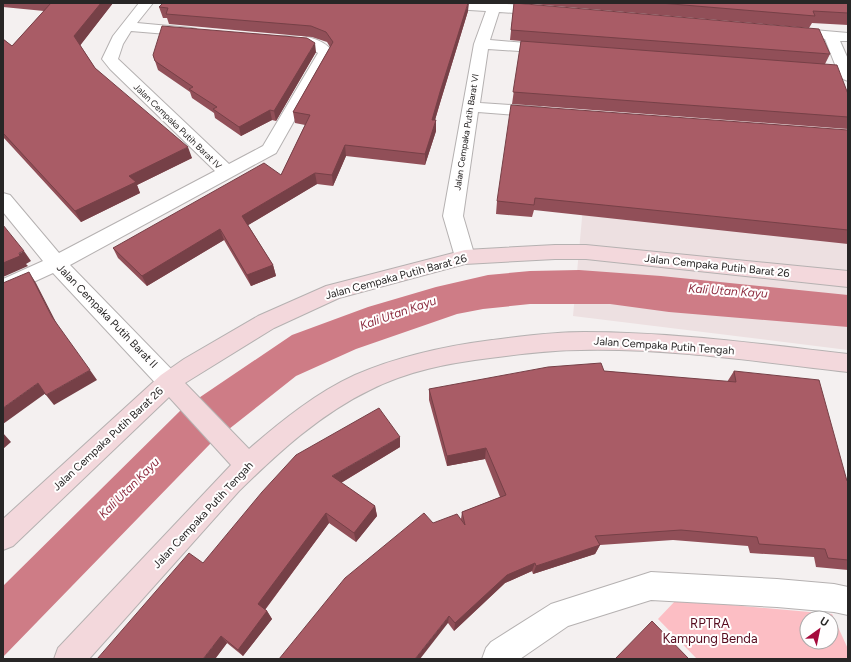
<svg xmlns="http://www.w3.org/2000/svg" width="851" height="662" font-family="Figtree,sans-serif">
<rect width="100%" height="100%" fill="#f4f0f0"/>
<!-- built -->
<path fill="#ede0e1" d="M848,96v254l-275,-34 17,-185z"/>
<!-- green -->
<path fill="#fcbec4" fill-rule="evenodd" d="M676,600l156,14 16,35v10h-151l-39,-40zM807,618h24v24h-24z"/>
<!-- water -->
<path fill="#ce7c86" d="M579,270l82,6 187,19v32l-179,-15 -59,-8h-80l-47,5 -26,5 -101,35 -60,27 -86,68 -207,213v-71l178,-176 111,-75 76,-28 68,-20 52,-12 42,-4z"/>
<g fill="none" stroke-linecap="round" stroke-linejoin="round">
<defs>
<path id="street" d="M139,3h14l-16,20 54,5 5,1 2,3 -2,3 -5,1 -60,-5 -8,13 -5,15 111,105 34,-18 55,-93 -11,-7 -27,-3 -2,-3 2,-3c17,-4 43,0 53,15l-57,101 -206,112 107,110 4,7 -4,7 -8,3 -8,-3 -108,-116 -50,23v-17l40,-18 -40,-49v-19l7,2 49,58 156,-82 -105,-102 -8,-10 11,-23z
M412,3h83l48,4 5,1 2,3 -2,3 -5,1 -44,-3 -9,28 60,5 5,1 2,3 -2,3 -5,1 -62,-4 -8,54 60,4 6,2 2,3 -2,3 -6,2 -62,-5 -15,104 12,41 -3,5 -7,2 -7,-2 -3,-5 -12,-41 31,-172 12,-33 -67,-4 -5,-1z
M791,28l57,5v8h-8l8,18v22l-5,-2 -3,-3 -35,-3 -3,-3 3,-3 5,-2 26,2 -11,-28 -39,-4 -2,-3 2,-3z
M651,572l126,7 57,5 14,3v28l-14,-3 -57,-5 -126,-7 -83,26 -48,33h-38l4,-11 5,-6 60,-38z"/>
<path id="secondary" d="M555,245h31l262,26v16l-262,-28h-31l-90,5 -126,34 -65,30 -89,55 64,66c32,-28 67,-56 106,-74 44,-19 90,-29 137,-35 31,-4 61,-8 92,-8 88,0 176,12 264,22v18c-88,-10 -178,-24 -267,-22 -31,0 -61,4 -91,8 -41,5 -83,13 -120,32 -50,24 -92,63 -131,101l-150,168h-35l4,-11 173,-183 -62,-68 -156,149 -10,4v-31l158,-144 23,-16 74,-43 68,-30 139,-36z"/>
</defs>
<!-- street casing -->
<use href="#street" stroke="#b5b1b1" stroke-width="2"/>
<!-- secondary casing -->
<use href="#secondary" stroke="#b5b1b1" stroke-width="2"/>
<!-- street -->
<use href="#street" fill="#fff" fill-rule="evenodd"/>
<!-- secondary -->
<use href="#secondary" fill="#f3d8dc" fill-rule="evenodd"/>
</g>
<!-- wall -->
<path fill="#914f58" d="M3,3h110l-33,42 15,23 97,90 -55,27 3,8 -59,29 -78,-85v-98l9,7 32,-35 -41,-4z
M514,3l316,51 -5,10 23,30v35l-336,-25 9,-63 -11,-1z
M520,3h328v22l-36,-2 -3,5z
M159,7l309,4 -28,92 -5,17h1v11l-11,34 -79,-9 -13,30 -16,-2 -69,41 25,40 3,11 -25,10 -27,-46 -77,46 -29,-28 -5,-10 168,-73 24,-50 -10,-2 -2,-11 37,-65 -3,-5 -15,-5 -143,-13 -2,-6h-4z
M316,52l-40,69 -4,-1 -31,16 -26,-18 -1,-5 -22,-15 -2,-6 -32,-22 -5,-15z
M848,130v114l-314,-34 -2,7 -36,-3 1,-13z
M604,371l123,11 7,-11 113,110h1v89l-32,-3 -2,-10 -64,-4 -2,-7 -75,-6 -73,5 -5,9 -62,20 -1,-3 -27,12 -51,48 -6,-8 -15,-100 28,-4 1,-7 38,-15 -15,-38 -38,7 -18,-66v-11z
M400,437v10l-59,36 34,23 2,10 -21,26 -27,-19 -64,87 2,1 5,8 -29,37 -16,-13 -12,16 -12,-96z"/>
<!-- shaded-wall -->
<path fill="#764047" d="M101,3h12l-34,44 -5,-11z
M468,3h1l-1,8 -28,92 -8,27v-10l8,-28z
M315,43l1,9 -40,69 -2,-10z
M270,110l2,10 -31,16 -2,-9z
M436,120v11l-11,34v-11z
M345,145l1,11 -13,30 -1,-11z
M188,147l4,11 -55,27 3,8 -59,29 -6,-11 54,-35z
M315,173l2,11 -72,43 -3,-11z
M220,229l4,11 -77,46 -5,-10z
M24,251l7,10 -5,3 2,2 -25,11v-14z
M273,265l3,11 -25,10 -4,-11z
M29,272l7,11 23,45 -7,-11z
M90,370l7,10 -43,25 -8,-10z
M38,383l8,10 -43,31v-16z
M3,433l8,9 -8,7z
M400,437v10l-66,40 -2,-11z
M486,448l-1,11 -38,7v-10z
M375,506l2,10 -21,26 -2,-9z
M326,513l3,10 -66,89 -5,-8z
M600,545l-5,9 -62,20 3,-8z
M535,563l-3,8 -27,12 -51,48 1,-8 52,-48z
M267,611l5,8 -29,37 -5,-6z
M449,616l-1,7 -28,36h-5z
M221,636l6,7 -12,16h-12z"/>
<!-- building -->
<path fill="#a95c66" stroke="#764047" d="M51,3h50l-27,33 21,32 93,79 -59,29 7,6 -61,29 -72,-78v-94l9,7z
M163,3h305l-28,89 -8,28h4l-11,34 -80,-9 -13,30 -17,-2 -73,43 31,49 -26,10 -27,-46 -78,47 -29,-28 151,-85 17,12 29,-60 -17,-3 40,-70 -7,-10 -15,-6 -145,-12 2,-6 -9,-1z
M514,3l305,26 11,25 -319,-24z
M660,3h188v10l-35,-2 2,5z
M162,26l145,12 8,5 -41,68 -4,-1 -31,17 -26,-18 4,-2 -28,-18 4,-2 -38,-26 -2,-6z
M521,41l316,24 11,29v23l-335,-25z
M511,105l337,25v100l-313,-32 -1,7 -37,-4z
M3,225l21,26 -5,2 1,3 -17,7z
M29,272l23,45 38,53 -44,25 -8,-12 -35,25v-125z
M601,363l3,8 132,11 -2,-11 85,9 28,101h1v79l-20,-2 -3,-9 -66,-5 -2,-7 -76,-7 -86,6 5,9 -64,21 -1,-3 -28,12 -52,48 -6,-7 -34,43h-136l66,-81 79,-65 9,10 24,-9 8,11 -3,-13 44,-17 -20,-47 -39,8 -18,-67 119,-22z
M379,408l21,29 -68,39 43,30 -21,27 -28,-20 -68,91 9,7 -29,39 -17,-14 -18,23h-106l92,-106 14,10 59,-71 34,-37z
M652,621l37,38h-74z"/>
<g text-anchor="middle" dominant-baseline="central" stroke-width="4" stroke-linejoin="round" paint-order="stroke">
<!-- far-street labels -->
<g font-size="9" fill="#282626" stroke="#fffefe">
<text transform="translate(178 126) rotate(44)">Jalan Cempaka Putih Barat IV</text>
<text transform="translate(466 132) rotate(-81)">Jalan Cempaka Putih Barat VI</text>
</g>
<!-- street labels -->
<g font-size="11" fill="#282626" stroke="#fffefe">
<text transform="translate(717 266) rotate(6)">Jalan Cempaka Putih Barat 26</text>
<text transform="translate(396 277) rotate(-15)">Jalan Cempaka Putih Barat 26</text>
<text transform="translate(107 316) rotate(46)">Jalan Cempaka Putih Barat II</text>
<text transform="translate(664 346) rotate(4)">Jalan Cempaka Putih Tengah</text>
<text transform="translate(108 439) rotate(-43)">Jalan Cempaka Putih Barat 26</text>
<text transform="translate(203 515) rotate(-47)">Jalan Cempaka Putih Tengah</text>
</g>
<!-- water labels -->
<g font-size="12" font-style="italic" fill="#8c2b3e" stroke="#fffefe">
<text transform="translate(728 291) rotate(4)">Kali Utan Kayu</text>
<text transform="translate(398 313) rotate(-19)">Kali Utan Kayu</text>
<text transform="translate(129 488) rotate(-45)">Kali Utan Kayu</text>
</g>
<!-- near-park labels -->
<g font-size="13" fill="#560b1e" stroke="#fffefe">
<text x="710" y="623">RPTRA<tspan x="710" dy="15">Kampung Benda</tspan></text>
</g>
</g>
<!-- border -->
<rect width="851" height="662" fill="none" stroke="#282626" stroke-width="8"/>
<!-- north arrow -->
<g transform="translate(819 630) rotate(33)"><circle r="19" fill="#fffefe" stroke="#a9a8a8"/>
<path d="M0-3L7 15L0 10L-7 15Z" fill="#a50a3c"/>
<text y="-6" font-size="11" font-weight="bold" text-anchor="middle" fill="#282626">U</text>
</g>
</svg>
